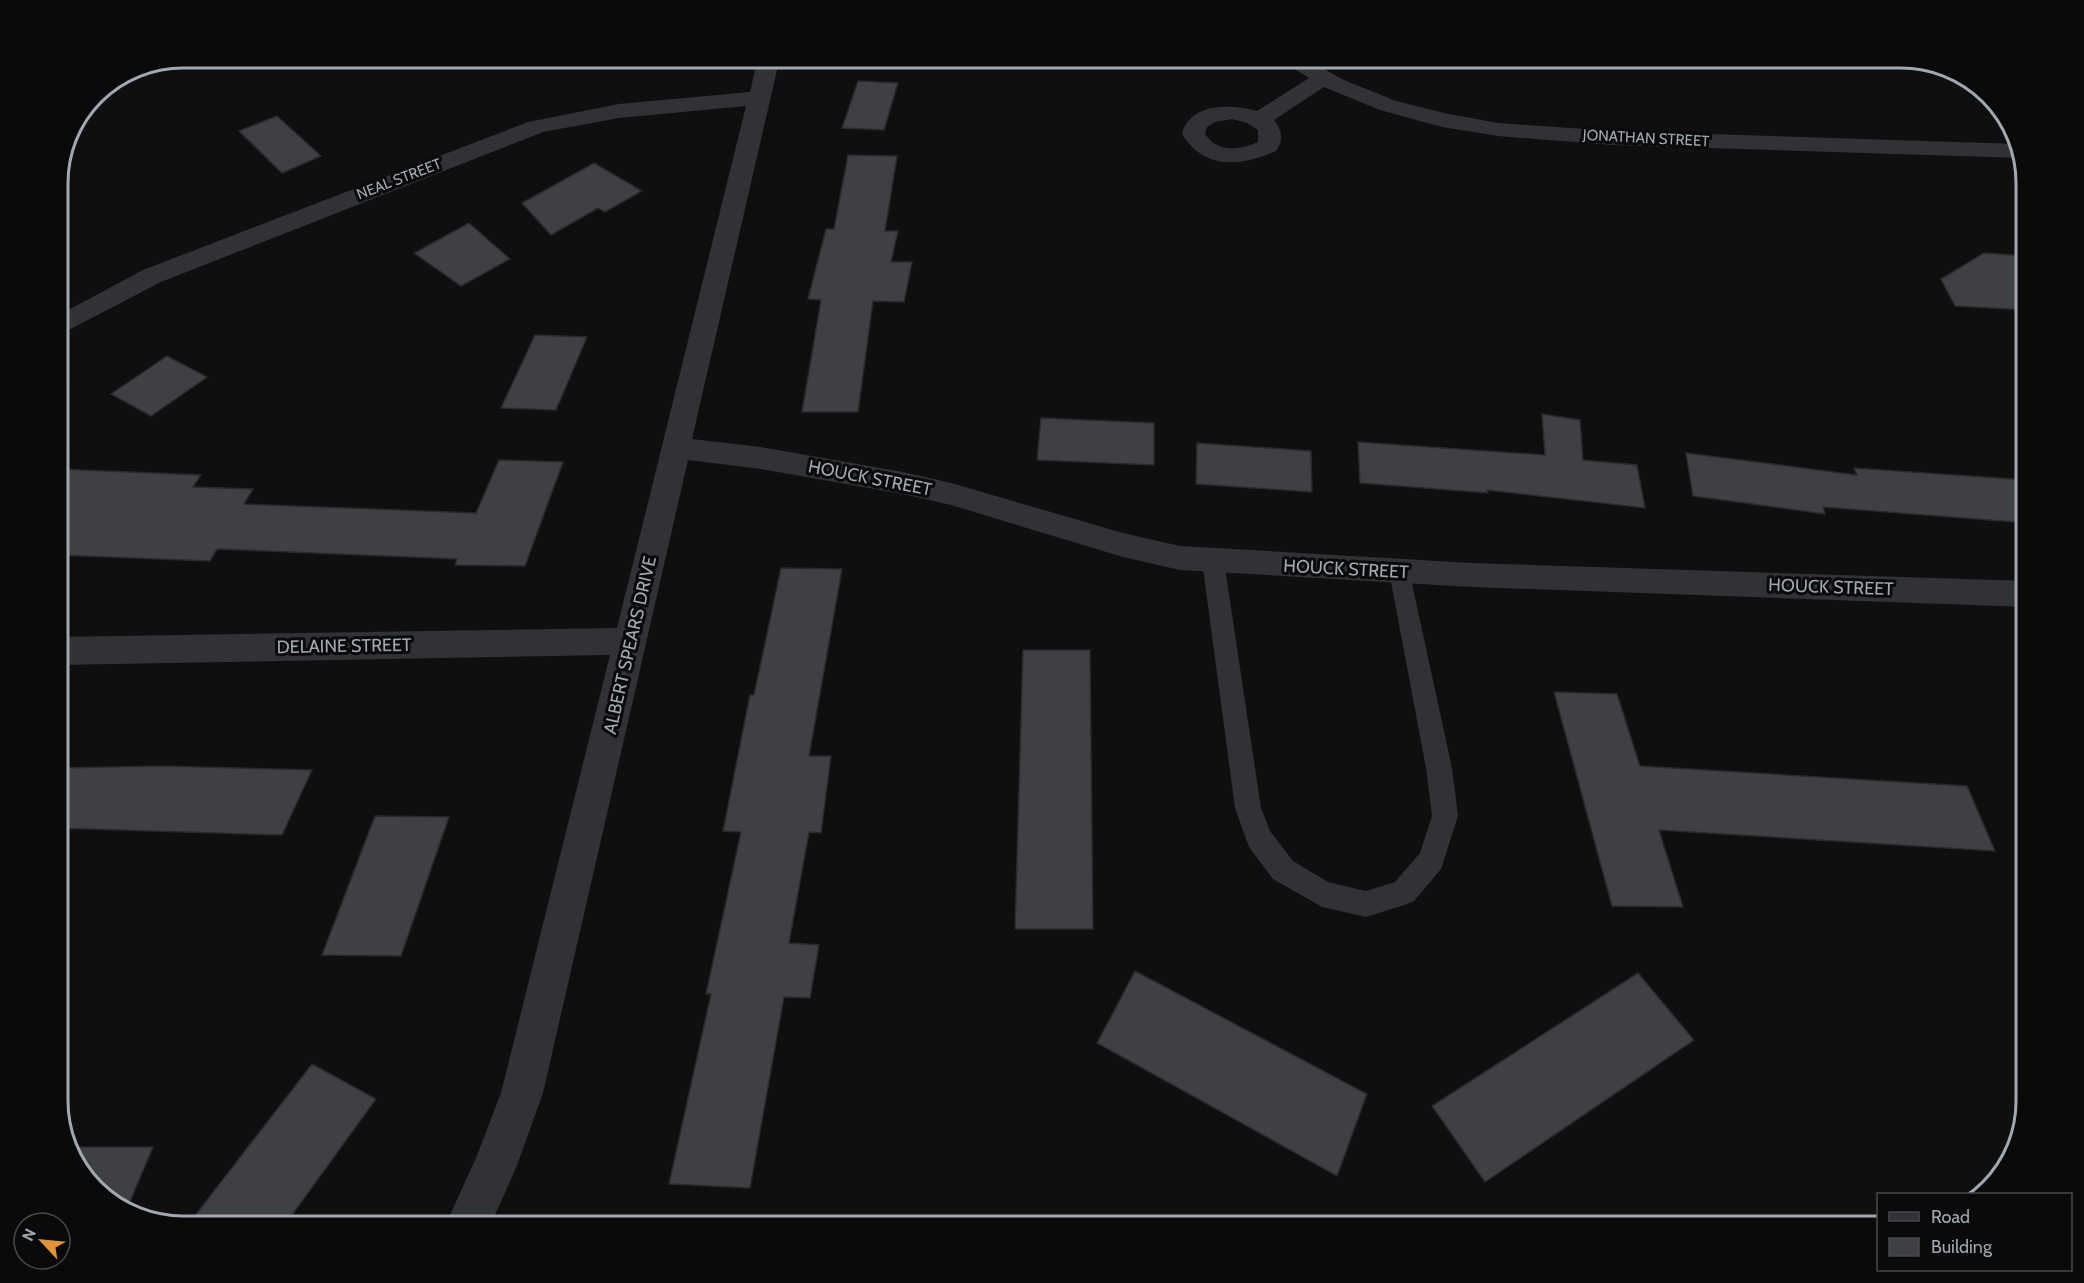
<svg xmlns="http://www.w3.org/2000/svg" width="2084" height="1283" font-family="Cabin,sans-serif">
<rect width="100%" height="100%" fill="#0f0f10"/>
<!-- building -->
<path fill="#3e4043" stroke="#292a2c" stroke-width="1.5" d="M858,81l40,2 -14,47 -42,-2z
M277,116l44,40 -39,17 -43,-42z
M848,155l49,1 -12,75h13l-7,31h21l-8,40 -31,-1 -15,111h-56l19,-112 -13,-1 18,-70h8z
M594,163l48,28 -37,21 -7,-4 -47,27 -29,-32z
M469,223l41,36 -49,27 -47,-33z
M1984,253l43,3v54l-72,-4 -14,-27z
M535,335l52,2 -31,73 -55,-2z
M167,356l40,21 -56,39 -40,-22z
M1542,414l38,6 3,40 54,5 8,43 -158,-18 1,3 -128,-10 -2,-41 187,13z
M1041,418l113,5v42l-117,-5z
M1197,443l114,8 1,41 -116,-8z
M1686,453l171,22 -3,-7 173,12v43l-204,-16 2,7 -132,-18z
M499,460l64,2 -38,104 -70,-1 2,-6 -240,-10 -7,12 -153,-6v-86l144,6 -8,12 60,2 -9,15 232,9z
M781,568l61,1 -33,187h22l-10,77 -12,-1 -20,111 30,2 -9,53 -26,-1 -34,191 -81,-4 42,-190h-5l35,-162 -18,-1 27,-136h4z
M1023,650h67l3,279h-78z
M1554,692l63,2 23,72 327,20 28,65 -336,-21 24,77 -71,-1z
M163,766l149,4 -30,65 -225,-7v-60z
M375,816l74,1 -48,139 -79,-1z
M1135,971l232,123 -30,82 -240,-133z
M1638,973l56,67 -209,142 -53,-76z
M312,1064l64,35 -92,127h-97z
M69,1147h84l-27,64 -7,-2 -45,-45z"/>
<g fill="none" stroke-linecap="round" stroke-linejoin="round">
<!-- service -->
<path fill="#313235" fill-rule="evenodd" d="M1213,552l8,3 3,6 37,247 9,23 23,30 35,21 38,9 29,-9 25,-29 12,-37 -6,-48 -37,-197 3,-6 8,-3 8,3 44,203 6,48 -17,53 -27,32 -10,4 -38,12 -44,-10 -49,-28 -24,-32 -14,-39 -33,-247 3,-6z"/>
<!-- minor -->
<path fill="#313235" fill-rule="evenodd" d="M758,57h22l-88,382 69,8 142,25 48,11 172,50 57,13 292,17 555,18v26l-555,-20 -292,-17 -57,-13 -172,-52 -48,-11 -142,-25 -73,-9 -145,633 -27,75 -26,58h-45l31,-68 25,-65 109,-438 -553,10v-28l560,-9 129,-522 -127,12 -76,14 -382,150 -104,54v-20l86,-46 385,-148 91,-18 131,-12z
M1276,57h26l42,23 52,21 48,12 54,10 115,8 404,13 5,14 -409,-13 -115,-9 -56,-9 -62,-17 -56,-23 -50,33c8,11 10,19 2,31 -35,15 -71,20 -94,-17 8,-32 50,-30 75,-23l52,-33zM1232,119l15,4 11,7v12c-18,8 -41,11 -53,-8l2,-7 8,-5z"/>
</g>
<g text-anchor="middle" dominant-baseline="central" stroke-width="6" stroke-linejoin="round" paint-order="stroke">
<!-- far-street labels -->
<g font-size="15" fill="#a2a8b0" stroke="#0a0a0b">
<text transform="translate(1646 138) rotate(3)">JONATHAN STREET</text>
<text transform="translate(399 179) rotate(-21)">NEAL STREET</text>
</g>
<!-- street labels -->
<g font-size="18" fill="#a2a8b0" stroke="#0a0a0b">
<text transform="translate(870 478) rotate(11)">HOUCK STREET</text>
<text transform="translate(1346 569) rotate(3)">HOUCK STREET</text>
<text transform="translate(1831 587) rotate(2)">HOUCK STREET</text>
<text transform="translate(630 645) rotate(-77)">ALBERT SPEARS DRIVE</text>
<text transform="translate(344 646) rotate(-1)">DELAINE STREET</text>
</g>
</g>
<!-- crop -->
<path d="M0 0H2084V1283H0ZM183 68H1901A115 115 0 0 1 2016 183V1101A115 115 0 0 1 1901 1216H183A115 115 0 0 1 68 1101V183A115 115 0 0 1 183 68Z" fill="#0a0a0b" fill-rule="evenodd"/>
<path fill="none" stroke="#a2a8b0" stroke-width="3" d="M183 68H1901A115 115 0 0 1 2016 183V1101A115 115 0 0 1 1901 1216H183A115 115 0 0 1 68 1101V183A115 115 0 0 1 183 68Z"/>
<!-- legend -->
<rect x="1877" y="1193" width="195" height="78" fill="#0a0a0b" stroke="#47494d" stroke-width="1.5"/>
<rect x="1889" y="1212" width="30" height="9" fill="#313235" stroke="#47494d" stroke-width="1.5"/>
<text x="1931" y="1223" font-size="18" fill="#a2a8b0">Road</text>
<rect x="1889" y="1238" width="30" height="18" fill="#3e4043" stroke="#47494d" stroke-width="1.5"/>
<text x="1931" y="1253" font-size="18" fill="#a2a8b0">Building</text>
<!-- north arrow -->
<g transform="translate(42 1241) rotate(296)"><circle r="28" fill="#0a0a0b" stroke="#47494d" stroke-width="1.5"/>
<path d="M0-4.5L10 22L0 15L-10 22Z" fill="#e19437"/>
<text y="-9" font-size="16" font-weight="bold" text-anchor="middle" fill="#a2a8b0">N</text>
</g>
</svg>
